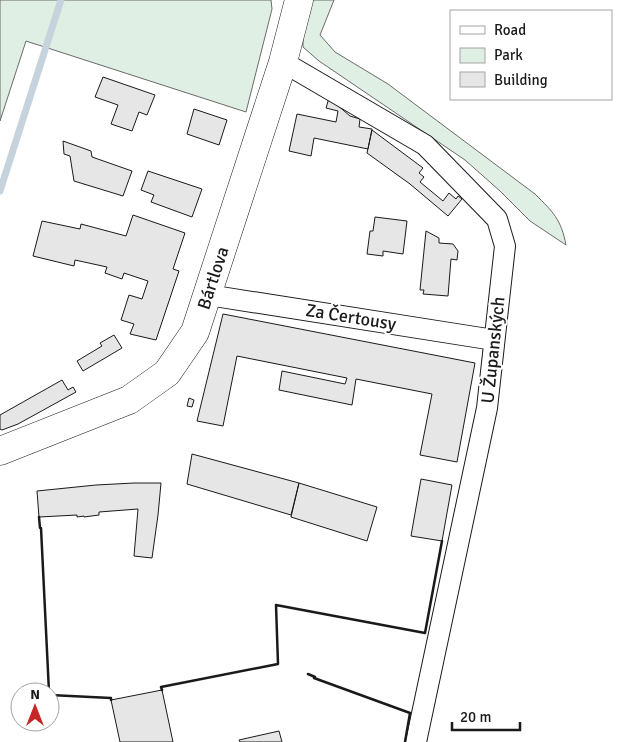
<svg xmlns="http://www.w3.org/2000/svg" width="622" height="742" font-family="Signika,sans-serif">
<rect width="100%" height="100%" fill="#fff"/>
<!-- green -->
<path fill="#e0efe3" stroke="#6a6a6a" d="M0,0h271l1,9 -26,103 -220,-71 -26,80z
M310,0h24l-14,35 15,17 53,32 147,110c18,18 26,25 31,51l-36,-24 -30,-30 -35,-31 -146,-99 -16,-14v-27z"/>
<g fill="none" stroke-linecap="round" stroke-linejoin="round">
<!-- stream -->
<path stroke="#c6d2dc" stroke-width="7" d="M0,191l61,-191"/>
</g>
<!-- building -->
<path fill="#e6e6e6" stroke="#1a1a1a" d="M103,77l52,18 -8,20 -8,-3 -7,19 -21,-7 7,-19 -23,-8z
M329,98l21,18 10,3 -1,8 13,2 -4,20 -54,-11 -3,18 -22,-5 8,-37 39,8 2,-11 -12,-3z
M194,109l33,11 -8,25 -32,-11z
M372,130l51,38 -4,5 5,4 -4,5 23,19 6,-8 7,6 2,-3 4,3 -14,17 -38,-32 -43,-31z
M63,141l28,10 1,6 40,14 -9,25 -49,-15 -4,-25 -6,-2z
M148,171l54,18 -10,28 -41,-15 3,-7 -13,-5z
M133,215l52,18 -12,36 6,2 -23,69 -26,-6 4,-10 -13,-4 8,-25 13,4 6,-18 -24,-8 -2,6 -17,-6 2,-6 -32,-7 -1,6 -41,-10 9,-35 38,8 1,-5 45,12z
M375,217l32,4 -4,33 -20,-3v5l-16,-2 3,-23h3z
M426,231l13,7v5l14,1 5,7 -1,9 -6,-1 -3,37 -25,-2 1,-4h-4z
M223,314l252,49 -18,99 -37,-7 12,-61 -76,-15 -4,26 -73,-15 3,-19 63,13 2,-6 -110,-22 -14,70 -26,-5z
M114,335l8,13 -39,23 -6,-10 25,-15 -2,-3z
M62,380l6,10 5,-3 3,5 -58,32 -16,6 -2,-1v-14z
M189,398l5,2 -2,7 -5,-1z
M192,454l107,29 -8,32 -104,-31z
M421,479l31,6 -10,56 -31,-5z
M134,483h27l-3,32 -6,43 -18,-2 4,-47 -39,3v3l-15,2v-1l-7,1v-2l-38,2 -2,-26 59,-6z
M299,483l78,24 -10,34 -76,-24z
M162,690l11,52h-53l-9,-42z
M279,731l3,11h-42l-1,-2z"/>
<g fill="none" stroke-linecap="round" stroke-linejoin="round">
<defs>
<path id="street" d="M283,62l142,83 72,74 8,27 -18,162 -71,334
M208,295l286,45"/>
<path id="secondary" d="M0,451l129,-51 38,-27 28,-41 88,-270 16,-62"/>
</defs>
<!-- street casing -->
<use href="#street" stroke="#1a1a1a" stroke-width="22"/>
<!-- secondary casing -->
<use href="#secondary" stroke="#1a1a1a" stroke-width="29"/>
<!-- street -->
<use href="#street" stroke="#fff" stroke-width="20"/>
<!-- secondary -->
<use href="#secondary" stroke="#fff" stroke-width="28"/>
<!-- wall -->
<path stroke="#1a1a1a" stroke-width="2.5" d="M39,517l1,11h1l8,164
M308,674l7,3 -1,1 96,35 -5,29
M162,690l-1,-3 117,-23 -2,-59 149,28 17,-92
M50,695l61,3v2"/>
</g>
<g text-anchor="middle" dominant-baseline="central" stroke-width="4" stroke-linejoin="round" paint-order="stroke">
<!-- street labels -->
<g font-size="18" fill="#1a1a1a" stroke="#fff">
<text transform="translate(213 278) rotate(-72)">Bártlova</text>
<text transform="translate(351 317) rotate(9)">Za Čertousy</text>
<text transform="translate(493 350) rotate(-84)">U Županských</text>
</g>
</g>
<!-- legend -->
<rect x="450" y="10" width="162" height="90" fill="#ffffff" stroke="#a3a3a3"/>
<rect x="460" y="26" width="25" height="8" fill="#ffffff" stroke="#a3a3a3"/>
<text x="494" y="35" font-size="15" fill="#1a1a1a">Road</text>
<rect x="460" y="48" width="25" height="15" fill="#e0efe3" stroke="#a3a3a3"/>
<text x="494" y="60" font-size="15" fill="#1a1a1a">Park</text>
<rect x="460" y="72" width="25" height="15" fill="#e6e6e6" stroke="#a3a3a3"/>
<text x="494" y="85" font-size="15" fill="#1a1a1a">Building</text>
<!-- north arrow -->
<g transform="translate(35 707)"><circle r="24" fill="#ffffff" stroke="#a3a3a3"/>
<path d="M0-4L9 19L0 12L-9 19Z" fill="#c62828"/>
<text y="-8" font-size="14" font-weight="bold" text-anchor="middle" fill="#1a1a1a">N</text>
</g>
<!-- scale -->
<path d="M452 722v8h68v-8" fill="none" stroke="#1a1a1a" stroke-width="2.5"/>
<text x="460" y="722" font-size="15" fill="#1a1a1a" stroke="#ffffff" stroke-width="4" paint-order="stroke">20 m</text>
</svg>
